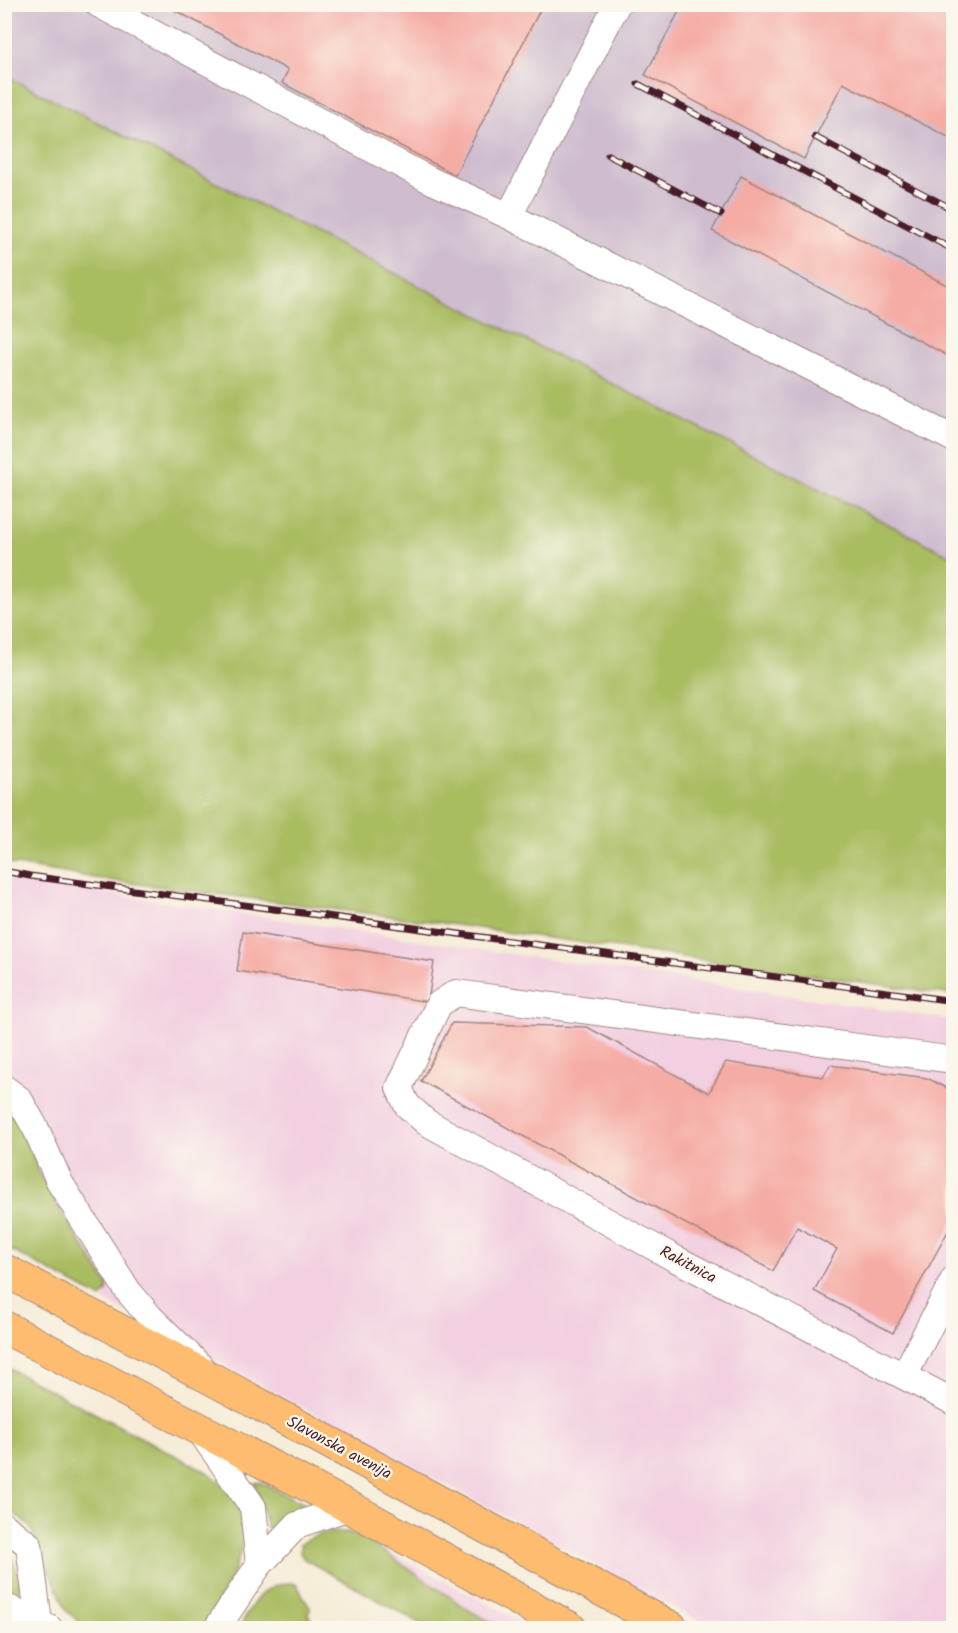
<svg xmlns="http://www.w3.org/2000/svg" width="958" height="1633" font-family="Kalam,sans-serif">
<rect width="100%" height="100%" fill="#fbf7ec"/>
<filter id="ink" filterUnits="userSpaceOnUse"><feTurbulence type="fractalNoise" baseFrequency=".0167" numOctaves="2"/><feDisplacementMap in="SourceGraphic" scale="12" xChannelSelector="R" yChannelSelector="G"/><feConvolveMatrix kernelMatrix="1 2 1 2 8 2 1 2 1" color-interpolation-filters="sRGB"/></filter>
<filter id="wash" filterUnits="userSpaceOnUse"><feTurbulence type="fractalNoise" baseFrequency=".008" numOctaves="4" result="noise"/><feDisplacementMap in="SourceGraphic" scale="24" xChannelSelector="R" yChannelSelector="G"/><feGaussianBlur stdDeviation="1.35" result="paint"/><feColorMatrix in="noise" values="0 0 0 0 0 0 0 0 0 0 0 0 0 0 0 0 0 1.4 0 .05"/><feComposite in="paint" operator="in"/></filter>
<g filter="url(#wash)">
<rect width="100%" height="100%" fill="#f6ecd7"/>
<!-- built -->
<path fill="#f2cfe1" d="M4,878l949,142v608h-241l-612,-330 5,-3 3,-10 -65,-104 -21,-52 -9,-15 -8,-6z
M365,1539l169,89h-31l-31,-16z"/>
<!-- industrial -->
<path fill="#cfbdcf" d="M4,5h949v552l-948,-482z"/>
<!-- green -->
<path fill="#a8bc61" stroke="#796e46" stroke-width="1.5" d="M4,75l949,482v438l-518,-73 -328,-42 -102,-17z
M4,1108c24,18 26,51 41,76 19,35 43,67 63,101l-1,7 -7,6 -95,-51z
M4,1366l203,106c12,9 22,17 29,30 22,39 -13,94 -35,126h-115l-19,-17 -37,-84 -25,-21z
M260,1482l45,22 2,7 -12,3 -23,16 -5,-2 -9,-36 -4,-6 1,-3z
M348,1532l17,7 107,73 31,16c-27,1 -57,4 -82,-4l-117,-65 -4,-6v-8c15,-13 29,-13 48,-13z
M4,1545c12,16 19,37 15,57l-14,-8z
M288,1583l8,1 14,23 -1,7 7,14h-77c14,-24 19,-41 49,-45z"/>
<g id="blocks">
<!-- building -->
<path fill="#f5aca5" d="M163,4h380l-88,171 -173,-92 6,-13z
M683,4h271v136l-111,-57 -39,76 -159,-84z
M741,176l213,113v70l-242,-128z
M243,932l191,30 -6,40 -191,-31z
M452,1023l135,4 122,66 17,-31 97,15 7,-12 97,13 27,14v128l-61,113 -79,-42 23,-42 -40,-22 -24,44 -352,-190z"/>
</g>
</g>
<g filter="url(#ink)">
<use href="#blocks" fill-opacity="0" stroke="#a08681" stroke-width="1.5"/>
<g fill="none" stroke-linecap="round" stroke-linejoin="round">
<defs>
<path id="minor" d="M98,4l332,176 79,36 445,223
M509,216l108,-212
M954,1060l-498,-67 -17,11 -40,84 8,17 19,17 248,136 280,144
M4,1088l15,11 17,30 24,54 68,108 22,26 51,50
M904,1376l50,-97
M200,1431l53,76 6,58
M4,1526l25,19 10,78 10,5
M4,1606l35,17 -1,5
M217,1628l42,-63 38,-40 52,-18"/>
<path id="major" d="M4,1270l210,110 458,248
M4,1327l345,180 221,121"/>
</defs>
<!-- minor casing -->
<use href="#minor" stroke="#a08681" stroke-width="28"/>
<!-- major casing -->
<use href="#major" stroke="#a08681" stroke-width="34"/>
<!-- minor -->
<use href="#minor" stroke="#fff" stroke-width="26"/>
<!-- major -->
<use href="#major" stroke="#fdbc6f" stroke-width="32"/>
<defs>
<path id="rail" d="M638,84l316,166
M815,137l139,73
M608,155l113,59
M4,871l26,5 924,125"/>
</defs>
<!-- rail casing -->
<use href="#rail" stroke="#4a1f2b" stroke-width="7"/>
<!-- rail -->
<use href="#rail" stroke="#fbf7ec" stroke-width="4.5" stroke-dasharray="14" stroke-linecap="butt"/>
</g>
</g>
<g text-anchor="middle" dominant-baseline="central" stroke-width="4.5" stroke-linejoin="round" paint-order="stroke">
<!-- street labels -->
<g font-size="16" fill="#4a1f2b" stroke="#fbf7ec">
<text transform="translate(688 1265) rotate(28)">Rakitnica</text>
<text transform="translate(339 1448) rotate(28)">Slavonska avenija</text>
</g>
</g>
<!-- margin -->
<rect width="958" height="1633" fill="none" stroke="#fbf7ec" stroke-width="24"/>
</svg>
